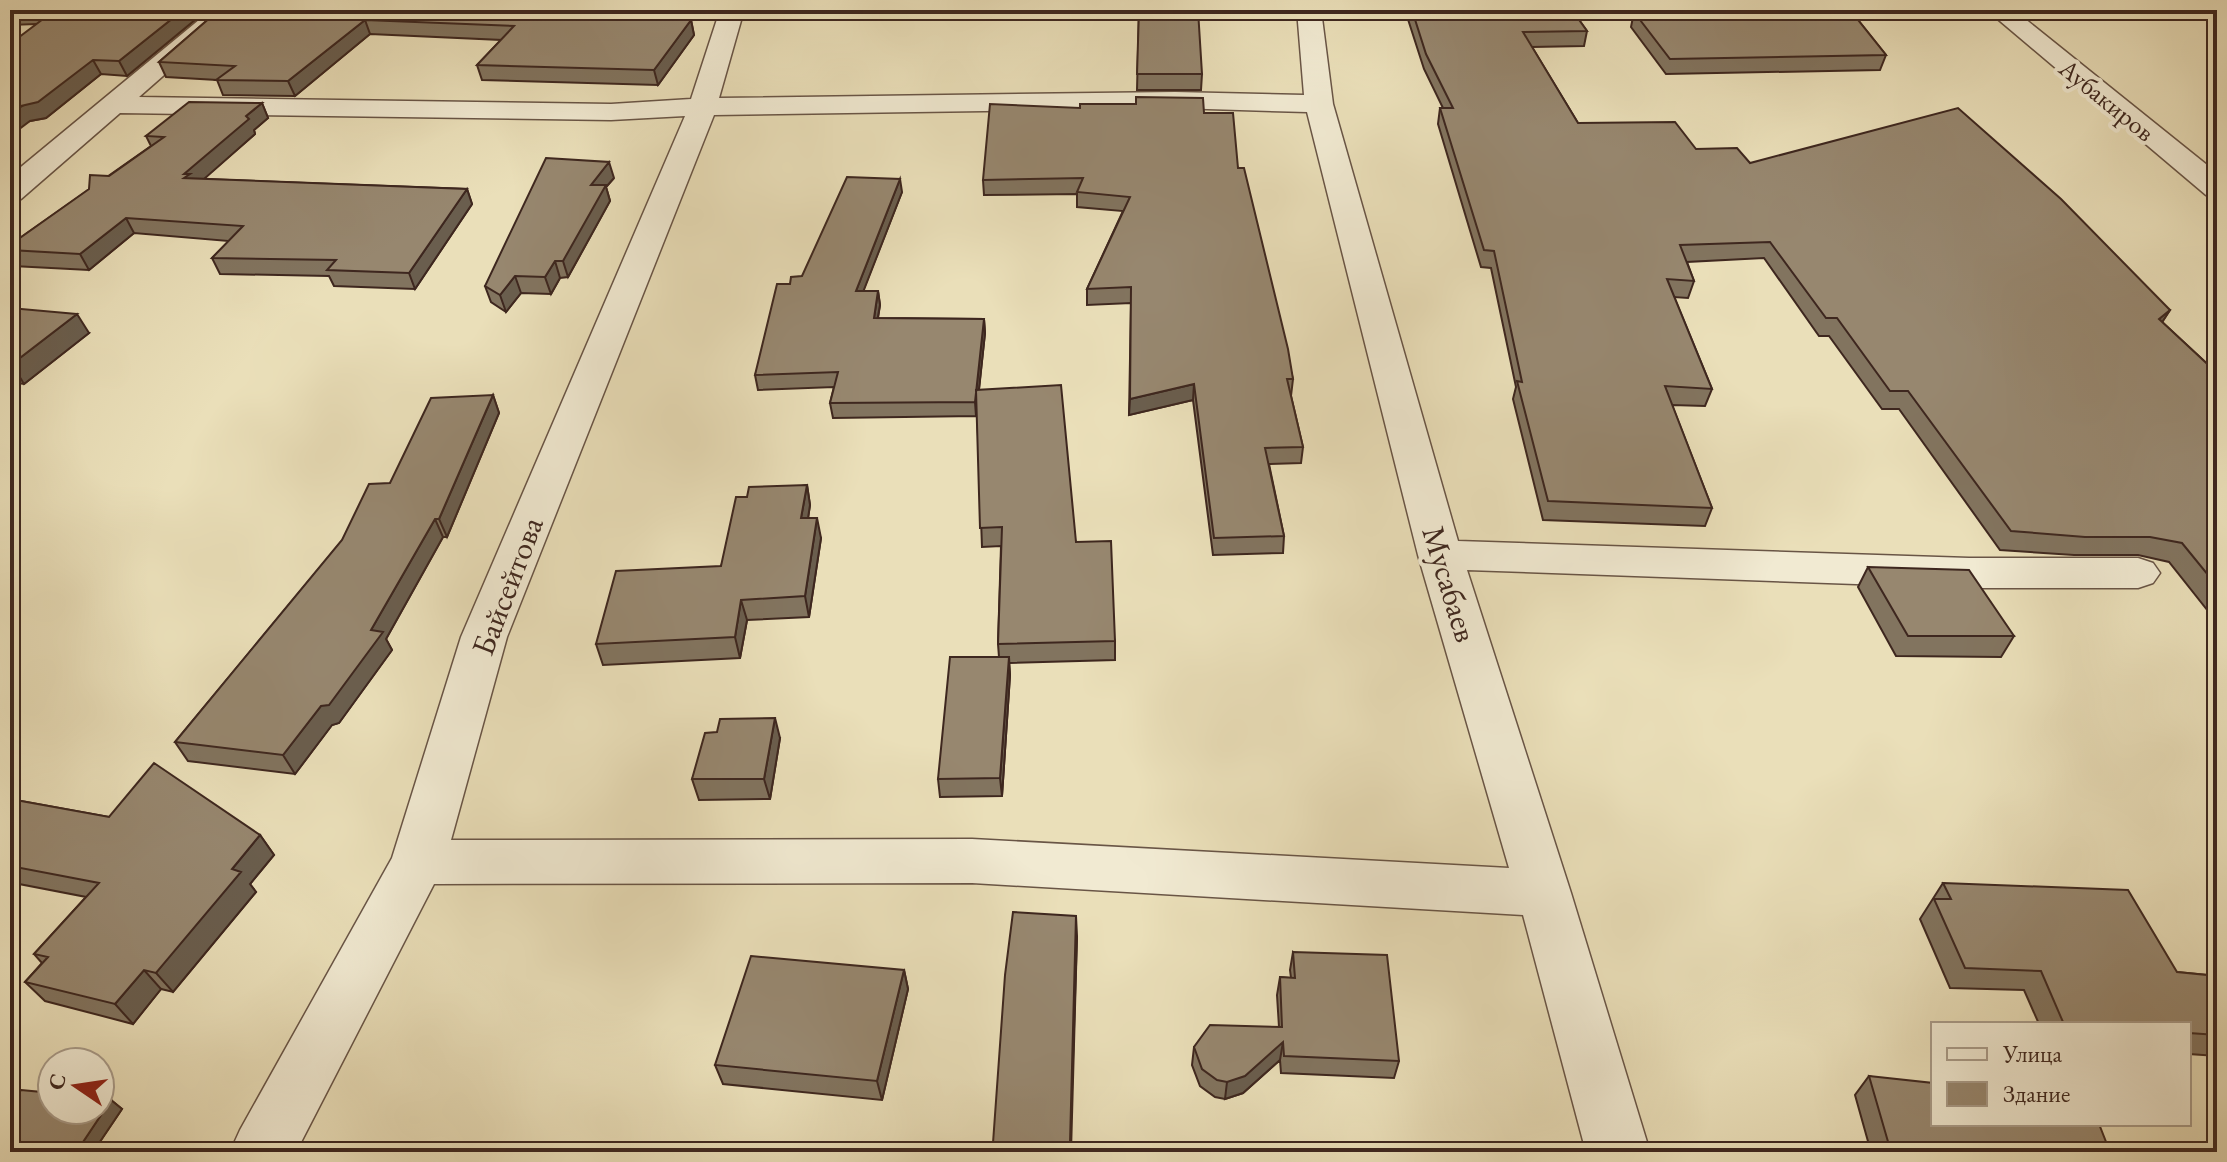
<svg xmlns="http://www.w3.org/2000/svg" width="2227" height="1162" font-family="'EB Garamond',serif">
<rect width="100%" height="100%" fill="#eadfb9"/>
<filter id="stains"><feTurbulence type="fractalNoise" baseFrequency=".0025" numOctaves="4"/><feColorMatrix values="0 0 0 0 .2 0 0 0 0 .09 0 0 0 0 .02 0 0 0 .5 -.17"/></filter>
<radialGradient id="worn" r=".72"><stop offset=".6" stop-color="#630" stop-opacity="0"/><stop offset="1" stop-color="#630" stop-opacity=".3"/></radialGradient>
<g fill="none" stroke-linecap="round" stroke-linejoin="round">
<defs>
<path id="minor" d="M211,10h27l-99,87 472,7 80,-5 29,-89h24l-25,88 456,-6 129,3 -7,-85h24l12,94 125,437 511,17h169l15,5 7,10 -7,10 -15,5h-169l-502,-18 104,323 79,259h-64l-63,-237 -551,-32 -538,1 -138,268h-66l10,-22 152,-272 69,-221 224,-521 -74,4 -491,-7 -99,86 -11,2v-25zM1175,108l132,4 111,443 91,313 -537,-29 -521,1 56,-203 207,-522z
M1987,10h27l203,163v24l-11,-2z"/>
</defs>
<!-- minor casing -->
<use href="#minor" stroke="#695546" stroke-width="3"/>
<!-- minor -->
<use href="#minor" fill="#f1ead2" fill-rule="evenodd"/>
</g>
<!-- wall -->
<path fill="#82745f" stroke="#3e271f" stroke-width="2" d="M10,10h197l-80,66 -26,-2 -55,44 -16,3 6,-97 -26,1z
M219,10h471l-8,10h9l3,15 -36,50 -176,-5 -5,-15 24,-25 -131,-6 -75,62 -72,-1 -6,-15 -51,-3 -7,-15z
M1139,10l63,64 -1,16h-64z
M1405,10h167l15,21 -3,15 -52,1 46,76 118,26 54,14 420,147 -8,12 55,51v238h-9l-39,-49 -31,-7h-64l-74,-5 -101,-141h-17l-53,-73h-10l-55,-78 -77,4 7,19 -6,17 -14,-1 38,92 -7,17 -33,-1 40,103 -7,18 -162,-6 -30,-121 3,-12 -25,-119 -10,-1 -43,-143 2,-16h3l-19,-39z
M1663,10h194l-2,6 31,39 -6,15 -214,4 -35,-47 3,-15h29z
M262,103l6,15 -14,12 1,4 -52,45 264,10 5,15 -57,85 -81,-3 -5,-10 -109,-2 -8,-16 17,-17 -95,-8 -45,37 -76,-4 -3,-4v-17l141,-99 -5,-10z
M1204,113l34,55 55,211 -2,17 12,51 -2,16 -32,1 15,72 -1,17 -70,2 -20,-155 -64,15 2,-112 -44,2v-16l36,-78 -46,-4v-13l-93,1 -1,-15z
M614,178l-8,9 4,14 -42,76 -8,1 -9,16 -30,-1 -15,19 -15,-10 -6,-16z
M902,192l-39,99h15l2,14 -2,13 106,1 1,14 -6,57 97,152 39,99v19l-106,3 1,12 -8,121 -62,1 -2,-18 61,-122 -1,-13 3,-98 -19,1 -5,-138 -1,7 -143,2 -3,-15 4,-16 -76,3 -3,-15 35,-91 12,-8z
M10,308l79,25 -65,51 -14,-2z
M493,395l6,18 -52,124h-4l-57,102 6,11 -53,73 -7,2 -37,49 -107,-13 -13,-19 215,-259z
M807,485l3,20 -2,13 13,20 -12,79 -62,3 -7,38 -137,7 -7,-21 125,-78 26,-69z
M1868,567l146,69 -13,21 -105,-1 -38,-69z
M717,732l63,6 -10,61 -71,1 -7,-21z
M10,799l99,18 151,18 14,20 -24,29 6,8 -83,100 -12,-3 -28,35 -88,-23 -20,-19 17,-19 -8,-9 52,-57 -72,-14 -4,-5z
M1943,883l234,89 40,4v80l-28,-2v-30h-150l-15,-34 -74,-2 -30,-69z
M1077,936l-6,216h-76l-2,-9z
M1293,952l106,109 -5,17 -113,-5 -1,-13 -37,33 -18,6 -10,-2 -15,-11 -8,-21 2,-18 85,-20 -2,-32 3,-18 11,1 -1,-8z
M904,970l4,19 -26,111 -159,-16 -8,-19z
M1869,1076l241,76h-239l-16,-57z
M111,1100l11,9 -29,43h-55l-28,-3v-43z"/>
<!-- shaded-wall -->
<path fill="#6a5e4e" stroke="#3e271f" stroke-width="2" d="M183,10h24l-80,66 -8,-15z
M676,10h14l-19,25 -4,-15z
M365,20l5,14 -75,62 -7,-15z
M691,20l3,15 -36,50 -4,-15z
M93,60l8,14 -55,44 -16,3 -20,15v-22z
M262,103l6,15 -14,12 1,4 -59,52 -4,8 -8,-20 62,-58z
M609,162l5,16 -8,9 4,14 -42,76 -5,-16 28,-76z
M900,179l2,13 -44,113 -2,-14z
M467,189l5,15 -57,85 -6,-16z
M126,218l8,15 -45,37 -9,-16z
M555,261l5,17 -9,16 -6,-17z
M515,276l6,17 -15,19 -6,-17z
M878,291l2,14 -5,28 -1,-15z
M2170,310l-11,17v-8z
M77,314l12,19 -65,51 -12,-20z
M984,319l1,14 -9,83 -1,-14z
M1194,384l-1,16 -64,15 1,-16z
M493,395l6,18 -52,124 -8,-18z
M807,485l3,20 -5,33 -4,-20z
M817,518l4,20 -12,79 -4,-21z
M435,519l8,18 -57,102 6,11 -53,73 -7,2 -37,49 -12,-19 38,-49 50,-76z
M741,600l6,20 -7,38 -5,-21z
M1009,657l1,18 -8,121 -2,-18z
M775,718l5,20 -10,61 -6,-20z
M260,835l14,20 -24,29 6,8 -83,100 -17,-19 76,-104z
M1076,916l1,20 -7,216v-9z
M144,970l17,19 -28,35 -18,-20z
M904,970l4,19 -26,111 -5,-19z
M1283,1042l-3,18 -37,33 -18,6 2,-17z
M111,1100l11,9 -29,43h-9l-5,-4z"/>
<!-- building -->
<path fill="#97876f" stroke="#3e271f" stroke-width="2" d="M55,10h128l-64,51 -26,-1 -55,42 -17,4 -11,8v-70z
M219,10h457l-9,10h24l-37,50 -177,-5 37,-39 -149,-6 -77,61 -72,-1 19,-14 -76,-4z
M1139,10h59l4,64h-65z
M1412,10h160l15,21 -64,1 55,91 97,-1 21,27 41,-1 13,15 208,-55 103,91 109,111 -11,9 58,54v213l-35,-43 -32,-6h-65l-74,-6 -103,-140h-18l-53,-73h-11l-56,-76 -90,3 14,36 -27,-2 45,110 -47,-3 47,122 -164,-7 -31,-120 5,1 -28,-131 -10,-1 -44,-142h13l-27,-54z
M1668,10h182l36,45 -216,4 -36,-47h35z
M1136,97l67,1 1,15h29l5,55h6l44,181 5,30h-6l16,68 -38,1 19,88 -70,2 -20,-154 -64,15 1,-112 -44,2 43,-92 -53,-5 6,-14 -100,2 7,-76 90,4v-4h56z
M189,102l73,1 -16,13 3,3 -65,55h6l-6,4 283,11 -58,84 -82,-3 9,-10 -124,-2 31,-32 -117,-8 -46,36 -70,-4v-5l79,-56 1,-14 19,1 55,-39 -18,-1z
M546,158l63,4 -18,23h15l-43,76h-8l-10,16 -30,-1 -15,19 -15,-9z
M847,177l53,2 -44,112h22l-4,27 110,1 -9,83 -145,1 8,-31 -83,3 22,-91h13l1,-7 11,-1z
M10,308l67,6 -65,50h-2z
M1061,385l15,157 35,-1 4,100 -117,3 4,-117 -22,1 -4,-138z
M493,395l-54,124h-4l-64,111 12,2 -54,73 -8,1 -38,49 -108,-13 167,-202 27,-56 21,-1 41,-85z
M807,485l-6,33h16l-12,78 -64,4 -6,37 -139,7 20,-73 105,-5 15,-69h11l2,-10z
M1868,567l101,3 45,66h-106z
M950,657h59l-9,121 -62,1z
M775,718l-11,61h-72l13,-46 12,-1 3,-13z
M154,763l106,72 -28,34 9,3 -85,101 -12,-3 -29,34 -90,-22 23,-25 -14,-3 65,-71 -89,-17v-67l99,18z
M1943,883l185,7 49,82 40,4v59l-28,-2v-9h-102l-24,-2 -22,-51 -76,-3 -31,-69h17z
M1013,912l63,4 -6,227h-77l12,-168z
M1293,952l94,3 12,106 -115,-5 -1,-14 -38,34 -18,6 -10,-2 -15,-11 -8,-22 16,-22 72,2 -2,-50 15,1z
M751,956l153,14 -27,111 -162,-16z
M1869,1076l64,7v41h166l11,28h-219z
M21,1090l31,3v17h48v-12l11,2 -32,48 -69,-7v-35z"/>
<g text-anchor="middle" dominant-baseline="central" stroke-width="8" stroke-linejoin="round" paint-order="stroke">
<!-- far-street labels -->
<g font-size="26" fill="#3e271f" stroke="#f1ead2">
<text transform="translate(2107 100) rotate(39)">Аубакиров</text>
</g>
<!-- street labels -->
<g font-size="32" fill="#3e271f" stroke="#f1ead2">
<text transform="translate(1450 584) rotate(73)">Мусабаев</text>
<text transform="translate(507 586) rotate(-69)">Байсейтова</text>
</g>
</g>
<!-- margin -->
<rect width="2227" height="1162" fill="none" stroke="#eadfb9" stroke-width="40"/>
<rect x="12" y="12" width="2203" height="1138" fill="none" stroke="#3e271f" stroke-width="4"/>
<rect x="20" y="20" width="2187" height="1122" fill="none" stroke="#3e271f" stroke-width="2"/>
<!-- legend -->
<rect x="1931" y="1022" width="260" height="104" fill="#f1ead2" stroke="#a99c8a" stroke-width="2"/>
<rect x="1947" y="1048" width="40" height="12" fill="#f1ead2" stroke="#a99c8a" stroke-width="2"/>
<text x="2003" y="1062" font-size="24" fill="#3e271f">Улица</text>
<rect x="1947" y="1082" width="40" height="24" fill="#97876f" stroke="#a99c8a" stroke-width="2"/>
<text x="2003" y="1102" font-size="24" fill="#3e271f">Здание</text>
<!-- north arrow -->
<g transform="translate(76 1086) rotate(283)"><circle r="38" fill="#f1ead2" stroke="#a99c8a" stroke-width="2"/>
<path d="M0-6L14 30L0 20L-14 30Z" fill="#8f2418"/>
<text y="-12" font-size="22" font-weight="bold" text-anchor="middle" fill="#3e271f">С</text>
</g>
<rect width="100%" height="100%" filter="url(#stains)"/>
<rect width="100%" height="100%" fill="url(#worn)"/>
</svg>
